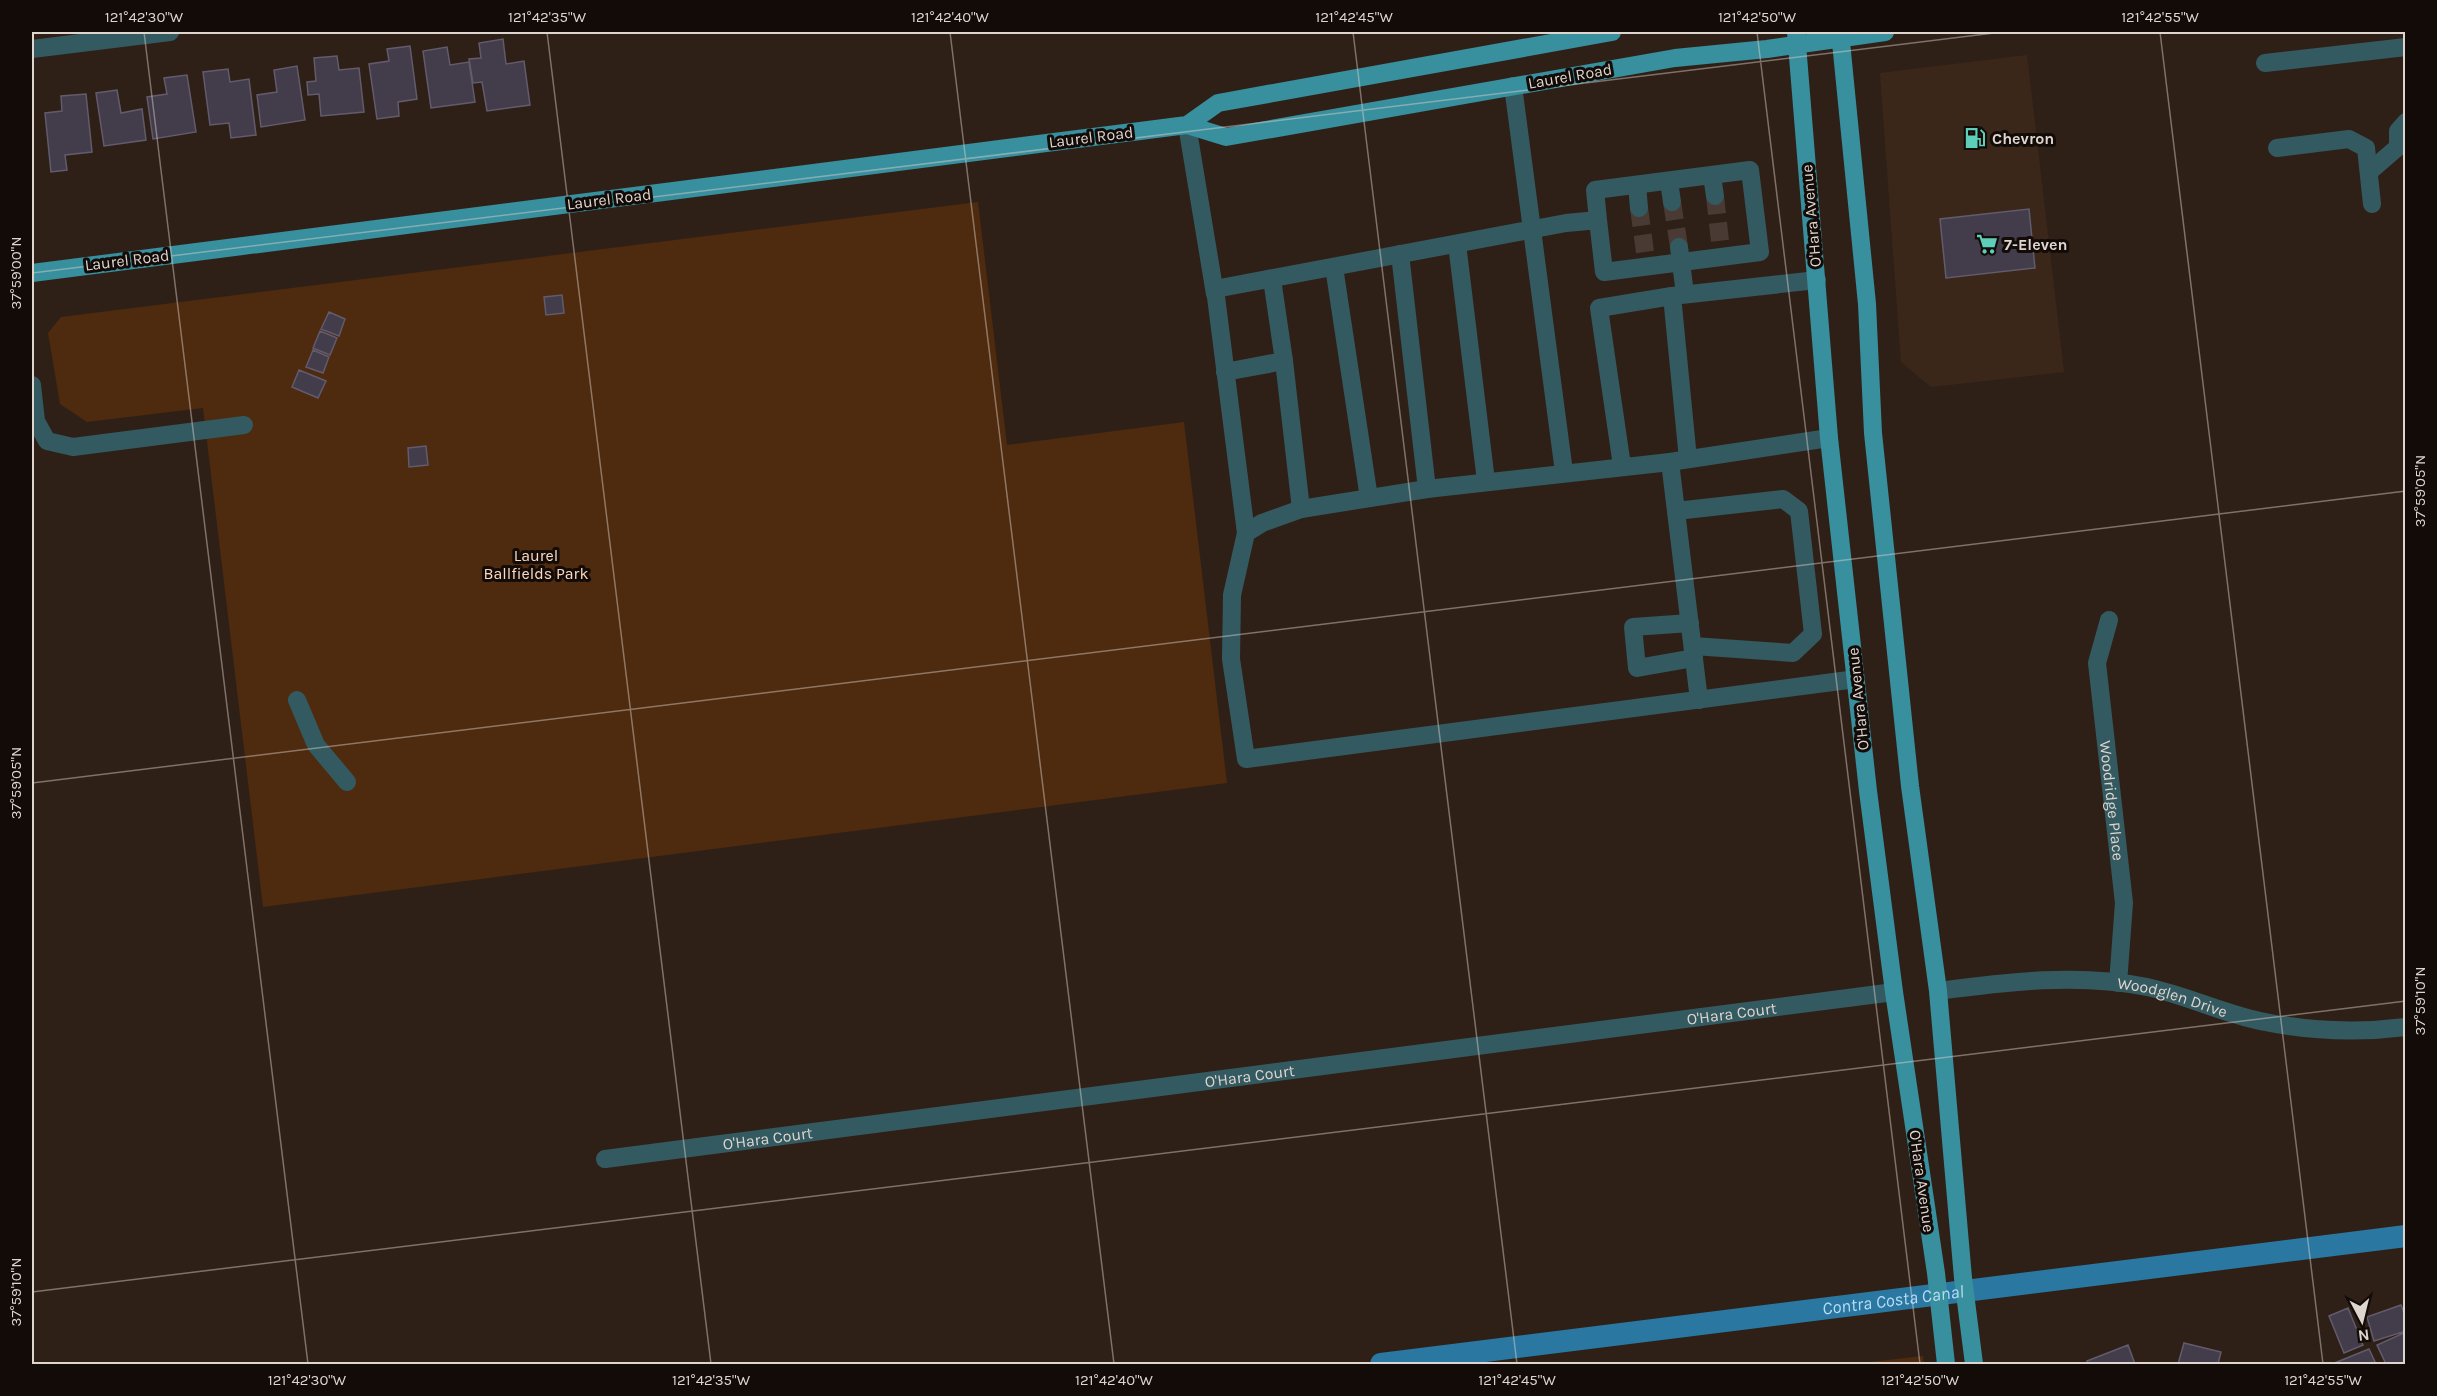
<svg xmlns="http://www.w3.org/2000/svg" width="2437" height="1396" font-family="Karla,sans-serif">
<rect width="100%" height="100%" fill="#2f2017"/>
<!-- built -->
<path fill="#3a271a" d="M2027,55l37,317 -133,15 -30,-25 -21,-289z"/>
<!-- green -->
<path fill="#4e2a0f" d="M978,202l29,243 177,-23 43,361 -964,124 -60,-499 -116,14 -27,-18 -12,-71 13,-16z
M1923,1356l1,8h-72z"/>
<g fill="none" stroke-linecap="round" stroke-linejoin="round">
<!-- canal -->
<path stroke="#2a78a2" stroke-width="22" id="s1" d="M1381,1364l1025,-128"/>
</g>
<!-- building -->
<path fill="#423c4b" stroke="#625b6c" stroke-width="1.5" d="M503,39l3,25 18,-3 6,44 -43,6 -5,-29 -9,1 -4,-24 12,-1 -2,-15z
M410,46l7,53 -19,3 1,14 -22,3 -8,-55 20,-3 -2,-12z
M447,47l3,18 19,-3 6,40 -44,6 -8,-57z
M337,56l2,14 20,-2 5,44 -43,4 -2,-22 -11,1 -1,-13 9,-1 -2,-23z
M297,66l8,54 -44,7 -4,-32 20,-3 -3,-22z
M228,69l2,13 19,-3 7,56 -25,3 -2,-15 -19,2 -7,-53z
M187,75l9,57 -43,7 -6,-42 20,-3 -3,-16z
M117,90l4,23 21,-4 4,31 -42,6 -8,-53z
M86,94l6,58 -27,3 2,15 -16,2 -6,-59 17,-2 -1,-15z
M2029,209l6,59 -89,10 -6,-59z
M562,295l2,18 -18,2 -2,-18z
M329,312l16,7 -6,17 -18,-7z
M320,331l17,7 -7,17 -17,-7z
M313,350l16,7 -6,16 -17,-6z
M299,370l27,11 -8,17 -26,-11z
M426,446l2,19 -19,2 -1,-19z
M2401,1305l5,13v13l-32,10 -7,-24z
M2348,1308l15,37 -19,8 -15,-37z
M2406,1332v32h-20l-9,-19z
M2184,1343l37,9 -3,12h-40z
M2128,1345l7,19h-47l-1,-3z
M2369,1349l7,15h-44z"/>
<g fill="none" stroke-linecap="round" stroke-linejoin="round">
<!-- minor-tunnel -->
<path stroke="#493b33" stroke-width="18" stroke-dasharray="18 9" stroke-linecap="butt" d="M1715,196l5,45
M1672,202l7,45
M1639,208l6,44"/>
<!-- minor -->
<g stroke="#345a61" stroke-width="18">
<path d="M32,49l138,-17"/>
<path d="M2265,63l141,-16"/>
<path d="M1513,86l51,386"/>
<path d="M1187,125l28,169"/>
<path d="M2398,147v-16l8,-9"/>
<path d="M2277,148l72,-9 17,9 6,56"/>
<path d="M2369,172l29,-25 8,-2"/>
<path d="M1712,176l3,20"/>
<path d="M1669,181l3,21"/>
<path d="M1637,185l2,23"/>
<path d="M1457,244l29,237"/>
<path d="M1679,247l6,47"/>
<path d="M1400,254l27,235"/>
<path d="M1334,267l35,231"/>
<path d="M1284,361l17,148"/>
<path d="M1225,372l59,-11 -12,-82"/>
<path d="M32,385l4,36 11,20 26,6 171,-22"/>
<path d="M1829,438l-159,24 -243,27 -126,20 -39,14 -16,10 -14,62 -1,64 15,100 610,-80"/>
<path d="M1688,459l-16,-163 145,-16"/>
<path d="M1670,462l29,238"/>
<path d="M1622,466l-23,-158 73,-12"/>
<path d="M1676,511l107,-12 16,12 14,123 -20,19 -100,-7"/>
<path d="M1246,533l-31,-244 351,-66 32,-3 6,52 156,-20 -10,-82 -155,20 3,30"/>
<path id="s2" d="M2109,620l-12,43 27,240 -6,80"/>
<path d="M1690,623l-57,4 4,41 57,-10"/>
<path d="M297,700l19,45 31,37"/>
<path id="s3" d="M1938,991c70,-9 139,-18 209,-4 38,8 75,26 113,34 48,10 98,12 146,6"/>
<path id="s4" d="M605,1159l1289,-167"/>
</g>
<!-- major -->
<path stroke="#388f9e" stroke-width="18" d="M1796,32l33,406 39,353 26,201 42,281 10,91
M1840,32l27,272 6,129 37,353 28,205 25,287 11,86
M1187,125l31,-22 394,-71
M32,273l1155,-148 39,12 449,-79 92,-9 118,-17"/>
</g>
<!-- ticks -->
<path fill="none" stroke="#dfd5cf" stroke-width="1.5" stroke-opacity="0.45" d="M144,32l164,1332M547,32l164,1332M950,32l164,1332M1353,32l164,1332M1757,32l163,1332M2160,32l163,1332M32,273l1970,-241M32,783l2374,-292M32,1292l2374,-291"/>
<!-- icons -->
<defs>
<symbol id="fuel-bare" viewBox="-9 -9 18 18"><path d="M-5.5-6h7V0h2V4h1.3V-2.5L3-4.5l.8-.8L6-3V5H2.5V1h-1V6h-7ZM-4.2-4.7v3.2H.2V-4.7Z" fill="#5cceba" stroke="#120b08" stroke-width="2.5" paint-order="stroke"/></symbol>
<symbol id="supermarket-bare" viewBox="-9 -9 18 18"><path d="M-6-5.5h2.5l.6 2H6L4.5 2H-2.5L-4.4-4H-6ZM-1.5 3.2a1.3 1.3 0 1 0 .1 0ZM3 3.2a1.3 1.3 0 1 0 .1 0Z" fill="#5cceba" stroke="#120b08" stroke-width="2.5" paint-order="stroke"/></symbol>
</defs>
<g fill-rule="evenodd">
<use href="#fuel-bare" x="1960" y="123" width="30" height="30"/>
<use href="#supermarket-bare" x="1972" y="229" width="30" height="30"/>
</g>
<g text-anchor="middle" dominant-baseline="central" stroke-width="6" stroke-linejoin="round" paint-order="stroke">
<!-- street labels -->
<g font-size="16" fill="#dfd5cf" stroke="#120b08">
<text transform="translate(1570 76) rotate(-10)">Laurel Road</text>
<text transform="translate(1091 137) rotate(-7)">Laurel Road</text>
<text transform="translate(609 199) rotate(-7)">Laurel Road</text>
<text transform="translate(1811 216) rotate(-95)">O'Hara Avenue</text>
<text transform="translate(127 260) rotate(-7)">Laurel Road</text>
<text transform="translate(1858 699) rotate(-96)">O'Hara Avenue</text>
<text stroke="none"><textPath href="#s2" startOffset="183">Woodridge Place</textPath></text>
<text stroke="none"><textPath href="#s3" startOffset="237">Woodglen Drive</textPath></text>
<text stroke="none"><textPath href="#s4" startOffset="1136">O'Hara Court</textPath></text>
<text stroke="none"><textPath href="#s4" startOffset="650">O'Hara Court</textPath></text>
<text stroke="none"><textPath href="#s4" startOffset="164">O'Hara Court</textPath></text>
<text transform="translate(1922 1181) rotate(82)">O'Hara Avenue</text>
</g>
<!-- poi labels -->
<g font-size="16" font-weight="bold" fill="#dfd5cf" stroke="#120b08" text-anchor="start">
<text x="1992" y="138">Chevron</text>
<text x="2004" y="244">7-Eleven</text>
</g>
<!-- park labels -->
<g font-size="16" fill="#fdd9c1" stroke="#120b08">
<text x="536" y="555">Laurel<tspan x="536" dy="18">Ballfields Park</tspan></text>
</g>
<!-- water labels -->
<g font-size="18" font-style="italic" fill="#b7dcf5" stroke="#120b08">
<text stroke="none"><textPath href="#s1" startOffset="516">Contra Costa Canal</textPath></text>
</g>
</g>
<!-- border -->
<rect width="2437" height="1396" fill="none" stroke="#120b08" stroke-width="66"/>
<!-- north arrow -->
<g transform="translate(2362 1321) rotate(173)" stroke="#120b08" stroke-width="4.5" paint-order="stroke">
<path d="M0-4.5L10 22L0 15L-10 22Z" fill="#dfd5cf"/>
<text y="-9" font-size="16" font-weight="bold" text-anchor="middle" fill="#dfd5cf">N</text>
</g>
<rect x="33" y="33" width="2371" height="1330" fill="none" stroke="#dfd5cf" stroke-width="2"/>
<g font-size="15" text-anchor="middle" fill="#dfd5cf">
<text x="144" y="22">121°42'30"W</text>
<text x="547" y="22">121°42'35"W</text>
<text x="950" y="22">121°42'40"W</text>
<text x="1354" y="22">121°42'45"W</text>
<text x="1757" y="22">121°42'50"W</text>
<text x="2160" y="22">121°42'55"W</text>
<text transform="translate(16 273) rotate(-90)" y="5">37°59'00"N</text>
<text transform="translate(2420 491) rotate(-90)" y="5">37°59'05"N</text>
<text transform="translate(16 783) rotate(-90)" y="5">37°59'05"N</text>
<text transform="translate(2420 1001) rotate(-90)" y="5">37°59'10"N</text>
<text transform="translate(16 1292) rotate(-90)" y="5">37°59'10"N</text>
<text x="307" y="1385">121°42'30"W</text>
<text x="711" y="1385">121°42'35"W</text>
<text x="1114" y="1385">121°42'40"W</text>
<text x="1517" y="1385">121°42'45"W</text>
<text x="1920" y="1385">121°42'50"W</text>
<text x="2323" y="1385">121°42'55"W</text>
</g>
</svg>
